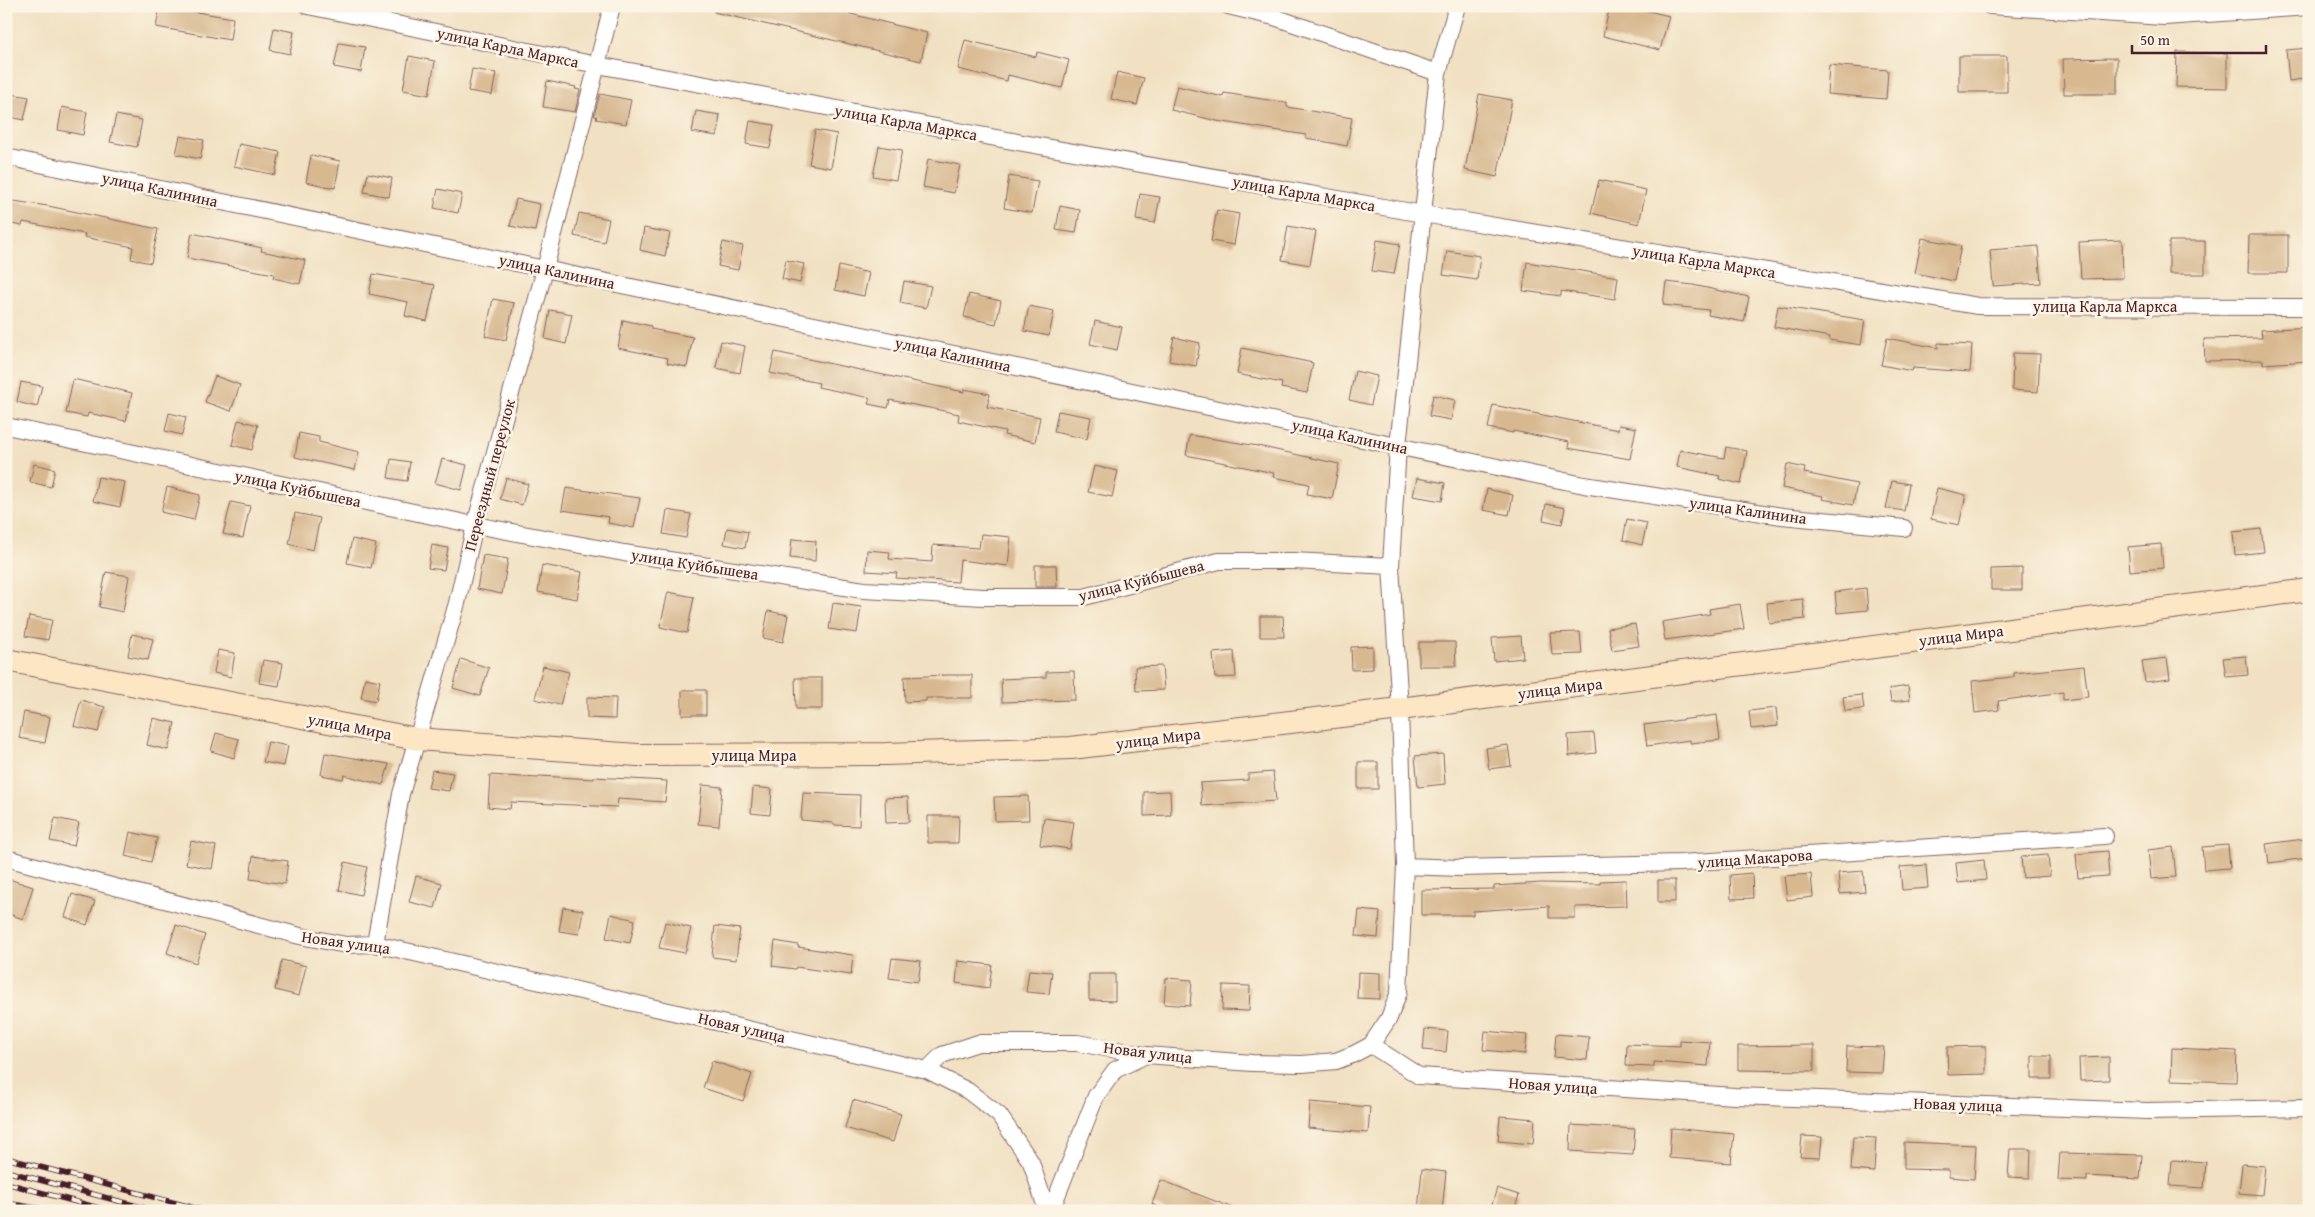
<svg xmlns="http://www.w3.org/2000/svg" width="2315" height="1217" font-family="'Gentium Book Plus',serif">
<rect width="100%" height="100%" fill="#fcf5e5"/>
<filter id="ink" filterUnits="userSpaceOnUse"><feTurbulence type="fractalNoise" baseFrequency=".02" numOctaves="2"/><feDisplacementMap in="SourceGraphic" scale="10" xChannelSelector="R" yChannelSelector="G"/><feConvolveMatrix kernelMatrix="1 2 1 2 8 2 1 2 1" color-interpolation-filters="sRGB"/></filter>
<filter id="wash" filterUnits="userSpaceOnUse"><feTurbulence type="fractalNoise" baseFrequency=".0096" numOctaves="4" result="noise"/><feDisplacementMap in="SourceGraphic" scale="20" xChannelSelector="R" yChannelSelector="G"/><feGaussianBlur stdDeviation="1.12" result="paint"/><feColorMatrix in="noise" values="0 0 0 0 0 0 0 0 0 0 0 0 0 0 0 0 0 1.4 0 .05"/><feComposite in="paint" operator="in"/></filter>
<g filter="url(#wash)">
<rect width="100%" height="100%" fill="#f1e1c2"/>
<g id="blocks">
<!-- building -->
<path fill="#d7b88f" d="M160,6l73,12 -3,22 -74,-13z
M715,6h104l108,27 -6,28 -207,-49z
M1610,6h18l41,10 -9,34 -57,-14z
M274,28l20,4 -4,22 -20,-4z
M965,40l71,17 1,-5 32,8 -7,28 -54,-13 -1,6 -49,-12z
M339,43l26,4 -4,25 -27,-5z
M2309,48v30l-20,3 -3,-31z
M2177,52l50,1v35l-51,-1z
M409,56l26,5 -6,34 -26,-5z
M1959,56h48v36h-48z
M2117,58v36h-53l-1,-35z
M1829,65l59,5 -2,29 -59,-5z
M472,69l24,4 -4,22 -24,-4z
M1117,72l27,6 -7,27 -26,-6z
M547,81l29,6 -1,2 5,1 -5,22 -32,-5z
M1177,86l46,11 1,-4 63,10v4l65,11 -5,28 -41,-8v-3l-89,-14 -46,-11z
M6,93l23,4 -5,23 -18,-4z
M600,94l31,6 -5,24 -30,-5 1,-3h-3z
M1479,94l33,6 -15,77 -32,-7z
M62,107l25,5 -4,23 -25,-5z
M696,111l24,4 -3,21 -25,-4z
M116,115l26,5 -5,27 -27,-5z
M750,121l24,4 -4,23 -24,-4z
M815,130l22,4 -6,34 -22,-4z
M180,136l24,4 -4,19 -24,-5z
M239,144l41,8 -5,23 -41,-9z
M879,146l23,4 -6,30 -23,-4z
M311,155l29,6 -5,27 -29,-6z
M928,159l32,6 -6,28 -31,-6z
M368,173l24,5 -3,19 -25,-5z
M1009,176l29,5 -6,32 -28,-5z
M1599,180l47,10 -7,34 -48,-11z
M438,189l24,5 -4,19 -24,-5z
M1140,194l20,3 -5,26 -19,-3z
M516,199l24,5 -5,27 -25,-5z
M6,200l42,6 110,23 -7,34 -20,-4 2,-12 -49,-10 1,-3 -62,-12 -1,4 -16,-3z
M1060,206l20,4 -4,23 -20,-3z
M1217,210l22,4 -5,31 -23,-4z
M579,213l30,6 -5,23 -30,-6z
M1288,226l28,5 -6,34 -28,-5z
M644,228l26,5 -5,23 -25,-6z
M192,233l70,15 -1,3 44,9 -5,24 -27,-6 1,-4 -87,-16z
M2249,235h39v38h-40z
M1922,238l39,8 -7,35 -39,-8z
M1377,240l23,4 -6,30 -22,-3z
M2122,240l1,38 -42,1 -2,-37z
M2169,241h36v33h-36z
M723,242l20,4 -5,24 -20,-4z
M2038,246l3,37 -48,3 -3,-36z
M1447,251l33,5 -3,24 -34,-5z
M786,260l18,4 -4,19 -18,-4z
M1527,262l91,15 -3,22 -54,-8v5l-38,-5z
M839,266l30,7 -5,23 -29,-6z
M373,274l62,11 -8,36 -22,-5 3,-14 -39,-8z
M904,281l27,5 -5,22 -26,-5z
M1666,282l27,3 56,12 -5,25 -36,-7 1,-5 -46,-5z
M969,294l32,7 -5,23 -32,-7z
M493,299l21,4 -8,37 -21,-4z
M1029,306l25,5 -5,25 -25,-5z
M1778,306l87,14 -4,25 -32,-5 1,-3 -56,-10z
M550,310l22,4 -6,30 -21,-5z
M623,320l28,6v3l42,8 -6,30 -20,-4 1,-5 -50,-10z
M1095,321l27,6 -5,23 -27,-6z
M2309,327v34l-46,3v-4l-58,1 -1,-22 58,-1 -1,-8z
M1174,337l26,6 -4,23 -27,-5z
M1887,338l51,10v-5l34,2 -2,27 -57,-4 -1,3 -31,-6z
M721,341l24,5 -5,27 -24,-5z
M1242,348l71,15 -6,30 -26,-5 1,-5 -45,-9z
M775,352l189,40v-3l26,5 -3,13 53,10 -5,25 -31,-7 1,-4 -47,-10 1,-7 -69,-14 -2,8 -20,-4 2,-6 -52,-11 1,-4 -49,-10z
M2013,353l27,1 -2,38 -26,-2z
M1355,371l22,5 -6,29 -22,-5z
M215,376l25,9 -9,26 -26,-9z
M73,379l59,14 -6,28 -38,-8 -1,4 -21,-4z
M21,382l21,4 -5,21 -20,-5z
M1433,395l22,5 -4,20 -22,-4z
M1493,405l125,25 1,-5 17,3 -6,31 -62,-11 1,-6 -56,-11v2l-25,-5z
M1058,411l33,6 -4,22 -33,-7z
M169,413l17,4 -4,18 -17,-4z
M238,420l20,5 -6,25 -20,-5z
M299,433l20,4v5l40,10 -4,18 -60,-13z
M1190,435l68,11 81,18 -7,35 -25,-5 2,-10 -36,-7 1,-4 -88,-18z
M1726,447l21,4 -6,33 -22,-5 1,-3 -43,-9 3,-17 44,8z
M391,459l19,3 -3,19 -19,-3z
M442,459l25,6 -6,25 -26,-7z
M34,464l21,5 -4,18 -21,-5z
M1787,464l18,4 -1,5 53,11 -4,21 -31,-6 1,-3 -41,-8z
M1094,466l24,5 -6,26 -24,-5z
M98,477l27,5 -5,25 -27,-6z
M506,478l22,6 -6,21 -22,-6z
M1417,478l28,5 -3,18 -29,-5z
M1892,481l17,3 -5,27 -18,-3z
M167,487l33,8 -6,25 -33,-8z
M566,488l74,10 -6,30 -26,-5 1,-6 -47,-7z
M1937,488l29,7 -7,30 -28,-6z
M1487,489l26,6 -4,20 -26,-5z
M231,502l19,4 -7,32 -20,-4z
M1546,504l19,4 -3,16 -19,-4z
M667,510l24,4 -5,24 -23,-4z
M295,513l25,5 -7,32 -24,-6z
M1627,519l20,4 -5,22 -19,-5z
M727,528l21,4 -3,16 -21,-4z
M2261,529l3,23 -29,3 -2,-23z
M981,534l30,3 -3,29 -48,-6 -2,22 -62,-4 1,-5 -31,-2 1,-21 23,2 -1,7 43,3 1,-17 46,3z
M352,539l24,5 -5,24 -24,-5z
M792,539l24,2 -1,20 -25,-3z
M2161,544l2,24 -33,3 -2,-24z
M432,545l16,3 -4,22 -16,-2z
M483,555l25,4 -6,35 -25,-5z
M542,565l40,7 -5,27 -39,-7z
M1035,565h21l1,22h-22z
M2022,568v22h-31v-21z
M106,572l23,4 -6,36 -24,-5z
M1866,588l2,22 -31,3 -2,-21z
M668,592l26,5 -7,36 -27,-6z
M1803,599l2,20 -36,4 -2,-20z
M833,603l28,4 -4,26 -28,-4z
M1740,604l4,25 -79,11 -3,-18 48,-8 -1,-5z
M768,611l20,4 -5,27 -20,-4z
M29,616l23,4 -4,20 -23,-4z
M1260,616h23l1,21h-24z
M1635,624l4,22 -27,4 -4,-22z
M1580,632l2,22 -30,1 -2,-22z
M132,634l21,5 -5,21 -20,-4z
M1521,636l2,22 -29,3 -2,-23z
M1419,642h36l1,24h-37z
M1373,646v23l-21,1 -1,-23z
M218,650l17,3 -4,24 -17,-4z
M1234,651l2,26 -21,1 -2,-25z
M2246,656l2,19 -22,2 -3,-19z
M2167,658l3,21 -25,3 -3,-21z
M461,659l28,9 -9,28 -27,-8z
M263,660l20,3 -4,23 -20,-3z
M543,666l26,6 -9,33 -25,-6z
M1162,666l2,24 -28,1 -1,-24z
M2084,666l4,31 -25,3v-8l-65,9 1,9 -24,3 -3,-32 42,-4v-4z
M1074,671l1,29 -73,2 -1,-23 45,-2v-5z
M948,675h24v23h-46v3l-21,1 -1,-25z
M365,678l15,3 -4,20 -15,-3z
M795,678h27v31h-26z
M1908,686l2,14 -19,2 -2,-13z
M682,690h24v25h-24z
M1862,695l2,14 -19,2 -2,-14z
M587,697l29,1 -1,21 -28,-1z
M81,700l24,7 -7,25 -24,-6z
M1776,708l2,18 -27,3 -2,-18z
M24,712l26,5 -5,26 -26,-5z
M1717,715l3,25 -30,3v-3l-43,6 -3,-21z
M153,718l22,5 -7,27 -21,-5z
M216,733l23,6 -5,19 -23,-7z
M1594,733l2,20 -27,3 -1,-21z
M268,742l20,4 -4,20 -21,-4z
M1508,745l3,21 -22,3 -3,-21z
M325,753l64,11 -6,21 -39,-10 -1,4 -22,-4z
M1443,754l2,30 -27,3 -3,-31z
M1358,762h20v27h-20z
M432,770l21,3 -4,18 -21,-3z
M1273,772l3,29 -74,5 -2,-23 48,-3v-6z
M490,775l48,3 1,-2 55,3v-2l73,4 -2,21 -47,-3 -1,8 -106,-5 -1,7 -22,-2z
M702,785l20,2 -3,39 -21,-2z
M753,787l19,2 -2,26 -19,-2z
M1170,791l1,24 -27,1v-24z
M803,793l57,2 -1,31 -25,-1v-2l-33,-3z
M1028,796l1,24 -34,1 -1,-24z
M908,797l1,25 -23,1 -1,-25z
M928,816h31l-1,27h-30z
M55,818l24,5 -5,23 -24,-5z
M1044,818l30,4 -4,27 -30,-4z
M130,832l27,6 -6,24 -26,-6z
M2304,839l3,19 -38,5 -3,-19z
M191,841l25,5 -4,23 -26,-5z
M2228,845l2,23 -26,2 -2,-23z
M2173,847l3,30 -25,2 -3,-29z
M2107,851l2,25 -31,2 -2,-24z
M2048,855l2,21 -27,2 -2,-21z
M253,856l35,5 -3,23 -35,-5z
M1984,860l2,20 -28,3 -2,-20z
M345,862l22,5 -6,28 -22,-5z
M1926,865l2,23 -26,2 -2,-23z
M1863,871l2,21 -25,2 -2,-21z
M1752,873l1,25 -22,1 -1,-24z
M1811,874l2,23 -26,3 -3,-24z
M416,876l26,7 -7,25 -26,-6z
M6,878l27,9 -10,32 -17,-6z
M1626,880l1,26 -52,1v11h-26v-12l-76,5v4h-52v-25l73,-1v-3l47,-3 59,1v-3z
M1658,880h17v22h-17z
M72,894l23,7 -8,24 -22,-8z
M563,907l20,3 -4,24 -20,-3z
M1359,910l21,2 -2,26 -22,-2z
M611,914l24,6 -5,23 -24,-5z
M665,922l26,6 -6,25 -26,-5z
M176,925l29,10 -9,28 -29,-10z
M715,926l25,3 -4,31 -24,-3z
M775,941l23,4v2l55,8 -2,20 -55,-8 -1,2 -23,-3z
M892,958l29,3 -3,21 -29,-4z
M282,960l24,6 -7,30 -24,-6z
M958,961l34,4 -3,23 -33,-5z
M1029,970l23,2 -3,22 -23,-2z
M1358,972l22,1v26l-23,-1z
M1089,974h26v27l-26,-1z
M1166,978l26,2 -2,26 -26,-2z
M1223,985l27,1 -1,25 -27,-1z
M1425,1029l23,2 -2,21 -23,-2z
M1485,1031l42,4 -2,19 -42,-4z
M1556,1034l33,3 -2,23 -33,-3z
M1680,1040l30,2 -2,24 -54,-4v5l-28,-1 1,-22 53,2z
M1814,1045v26l-76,-1v-24z
M1847,1046l37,1 -2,26 -36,-1z
M1986,1046v28l-38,1 -1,-28z
M2172,1048l65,3 -1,31 -65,-2z
M2032,1056h19v23h-19z
M2109,1057v23l-29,1 -1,-23z
M712,1061l40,13 -9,27 -40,-13z
M853,1100l48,14 -8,28 -48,-14z
M1310,1102l60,5 -2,26 -60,-5z
M1500,1116l35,3 -2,25 -35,-3z
M1571,1125l64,4 -2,26 -63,-4z
M1671,1128l63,6 -3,29 -62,-5z
M1802,1136l20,1 -2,21 -20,-1z
M1853,1137l23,1 -2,34 -23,-2z
M1904,1142l72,3 -2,34 -25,-2v-7l-45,-1z
M2010,1149h21l-1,29 -22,-1z
M2060,1153l82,2 -2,24 -53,-3v5l-29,-1z
M2172,1160l34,2 -2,26 -34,-2z
M2242,1164l23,2 -3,29 -23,-2z
M1422,1169l24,3 -4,39h-24z
M1161,1180l77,30 -1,1h-69l-16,-7z
M1497,1188l22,7 -5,16h-24z"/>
</g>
</g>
<g filter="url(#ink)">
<use href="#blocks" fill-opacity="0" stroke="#846360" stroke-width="1"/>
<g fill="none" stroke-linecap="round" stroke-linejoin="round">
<defs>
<path id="street" d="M308,6l289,59 426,78 400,71 555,92 331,1
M1228,6l46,11 164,56
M1990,6l174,11 145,-10
M6,157l1578,328 198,31 122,12
M6,426l469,99 149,28 240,37 119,7h101l135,-36h74l98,5
M6,858l294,78 46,9 29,-1 552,126 15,-15 36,-12h99l69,12 106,8 50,1 34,-3 18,-7 17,-9 18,-27 10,-26 6,-126 -5,-157 -9,-143 7,-120 40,-373 19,-67
M1405,866l55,2 220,-5 425,-27
M375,944l26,-150 56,-191 18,-78 70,-256 67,-263
M1371,1045l48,31 316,20 412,15 162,-3
M927,1070l41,21 31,24 32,47 16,49
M1051,1211l45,-115 19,-26 31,-15"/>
<path id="secondary" d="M6,660l411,79 220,16 248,-1 186,-6 329,-39 909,-119"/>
</defs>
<!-- street casing -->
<use href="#street" stroke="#846360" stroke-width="18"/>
<!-- secondary casing -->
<use href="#secondary" stroke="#846360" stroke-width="24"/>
<!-- street -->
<use href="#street" stroke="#fff" stroke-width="16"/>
<!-- secondary -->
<use href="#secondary" stroke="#fce6c4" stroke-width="22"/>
<defs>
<path id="rail" d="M6,1158l200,53
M6,1171l150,40
M6,1183l104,28
M6,1203l48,8"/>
</defs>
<!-- rail casing -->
<use href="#rail" stroke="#4a1f2b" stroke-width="5.5"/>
<!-- rail -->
<use href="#rail" stroke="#fcf5e5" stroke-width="4" stroke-dasharray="11" stroke-linecap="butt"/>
</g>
</g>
<g text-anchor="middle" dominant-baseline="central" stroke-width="5" stroke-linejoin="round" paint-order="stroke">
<!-- street labels -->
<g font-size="16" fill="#4a1f2b" stroke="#fcf5e5">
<text transform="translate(508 47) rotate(12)">улица Карла Маркса</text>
<text transform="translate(906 122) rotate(10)">улица Карла Маркса</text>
<text transform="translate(160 189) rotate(12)">улица Калинина</text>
<text transform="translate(1304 193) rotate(10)">улица Карла Маркса</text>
<text transform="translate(1704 261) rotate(9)">улица Карла Маркса</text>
<text transform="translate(557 271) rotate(12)">улица Калинина</text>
<text x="2105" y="306">улица Карла Маркса</text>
<text transform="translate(953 354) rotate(12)">улица Калинина</text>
<text transform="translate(1350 436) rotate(12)">улица Калинина</text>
<text transform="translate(489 475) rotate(-75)">Переездный переулок</text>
<text transform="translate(298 488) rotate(12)">улица Куйбышева</text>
<text transform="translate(1748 510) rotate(8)">улица Калинина</text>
<text transform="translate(695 564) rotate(9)">улица Куйбышева</text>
<text transform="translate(1141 580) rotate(-14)">улица Куйбышева</text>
<text transform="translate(1961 635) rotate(-7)">улица Мира</text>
<text transform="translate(1560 688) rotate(-7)">улица Мира</text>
<text transform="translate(350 726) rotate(11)">улица Мира</text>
<text transform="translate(1158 738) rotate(-7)">улица Мира</text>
<text x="754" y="755">улица Мира</text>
<text transform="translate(1755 858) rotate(-4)">улица Макарова</text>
<text transform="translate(346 942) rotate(8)">Новая улица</text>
<text transform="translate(742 1027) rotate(13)">Новая улица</text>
<text transform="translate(1148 1052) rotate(7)">Новая улица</text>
<text transform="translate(1553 1085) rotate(4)">Новая улица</text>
<text transform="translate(1958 1104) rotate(2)">Новая улица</text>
</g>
</g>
<!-- margin -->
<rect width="2315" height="1217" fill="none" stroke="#fcf5e5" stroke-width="25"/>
<!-- scale -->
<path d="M2132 45v8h134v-8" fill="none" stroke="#4a1f2b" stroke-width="2.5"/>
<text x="2140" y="45" font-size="15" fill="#4a1f2b" stroke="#fcf5e5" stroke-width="4" paint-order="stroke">50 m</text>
</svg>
